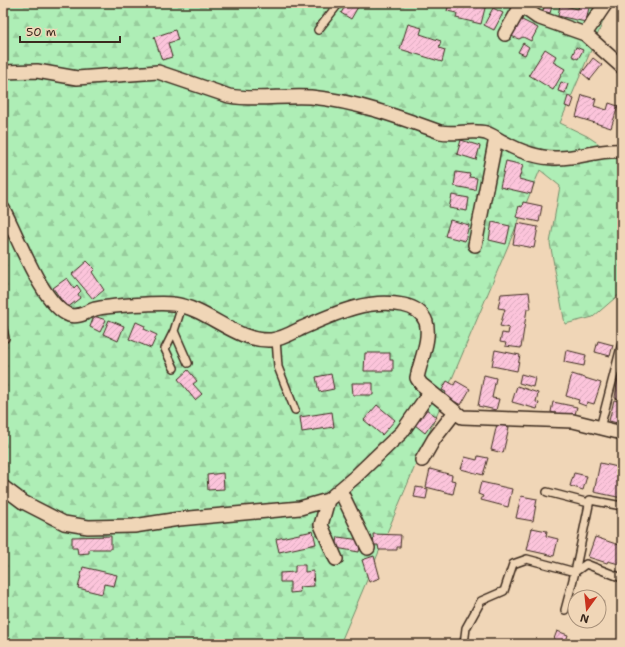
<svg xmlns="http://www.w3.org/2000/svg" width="625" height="647" font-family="'Shantell Sans',sans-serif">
<defs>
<pattern id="forest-firs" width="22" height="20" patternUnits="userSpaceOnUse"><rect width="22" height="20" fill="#aeeeb6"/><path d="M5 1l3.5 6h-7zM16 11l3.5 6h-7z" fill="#97cc9c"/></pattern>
<pattern id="building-hatch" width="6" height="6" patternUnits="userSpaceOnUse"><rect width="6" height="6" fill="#fcc4db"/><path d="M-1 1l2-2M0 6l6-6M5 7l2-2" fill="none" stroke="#d9a9bc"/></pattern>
</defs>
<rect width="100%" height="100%" fill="#f0d6b7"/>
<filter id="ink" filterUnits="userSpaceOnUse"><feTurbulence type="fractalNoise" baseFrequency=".025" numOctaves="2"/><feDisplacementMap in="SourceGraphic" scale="8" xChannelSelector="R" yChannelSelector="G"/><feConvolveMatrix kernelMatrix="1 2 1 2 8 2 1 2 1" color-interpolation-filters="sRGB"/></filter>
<g filter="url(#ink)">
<!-- forest -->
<path fill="url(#forest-firs)" stroke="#748c6a" d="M3,3h608l-51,120 27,13 30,20 -19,-1 24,4v133l-29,25 -28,7 -15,-81 10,-57 -20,-16 -200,474h-337z"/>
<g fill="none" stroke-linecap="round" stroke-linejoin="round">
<!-- stream -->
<path stroke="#668c94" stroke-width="4" d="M618,3l4,3"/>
</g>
<!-- building -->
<path fill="url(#building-hatch)" stroke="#3b2a1e" d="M347,3h9l3,2 -8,14 -10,-6z
M449,3l37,1 -5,20 -25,-6 1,-5 -10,-2z
M545,3h8l-3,10 -7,-2z
M560,5l18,4 1,-4 10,2 -3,15 -28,-6z
M493,8l10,5 -9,17 -10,-5z
M520,19l18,9 -7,13 -8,-4 -4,2 -8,-3z
M408,24l14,4 -2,6 21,7 -2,7 6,2 -3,12 -42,-13z
M175,30l3,10 -10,3 4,14 -10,3 -8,-23z
M523,43l6,4 -4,8 -7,-3z
M576,47l7,3 -5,9 -6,-3z
M545,49l11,7 -3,6 12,7 -12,21 -24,-15z
M593,58l9,7 -12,15 -8,-7z
M561,82l7,2 -3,9 -7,-2z
M582,95l14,4 -2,7 13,4 2,-7 9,3 -7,22 -35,-11z
M568,96l6,3 -3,9 -6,-2z
M461,140l19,6 -4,14 -19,-6z
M506,161l17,4 -4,14 15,4 -3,11 -31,-7z
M456,172l14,2 -1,3 8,1 -2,12 -21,-4z
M452,195l17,3 -2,13 -18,-3z
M523,202l19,4 -3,16 -23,-5 3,-11 3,1z
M450,220l19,5 -4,16 -20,-5z
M492,222l18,4 -4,18 -17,-4z
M517,223l21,4 -4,21 -21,-4z
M87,261l8,8 -3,3 12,18 -11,9 -21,-25z
M67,278l7,10 3,-3 4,6 -3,3 2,4 -13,10 -14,-20z
M529,292l2,17h-4l-6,39 -16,-2 1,-3 -6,-1 2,-9 6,1 1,-6 -9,-2 5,-17 -7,-1 3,-14z
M94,316l12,4 -6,12 -10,-5z
M109,320l15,6 -6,15 -15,-7z
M136,322l9,4 -1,3 13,6 -6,13 -22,-9z
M598,341l15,4 -3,11 -15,-4z
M495,350l25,5 -3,16 -25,-5z
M566,350l20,5 -2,11 -20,-4z
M365,353h25v7h3v11h-29z
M188,370l9,11 -4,3 9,10 -7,6 -17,-21z
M331,374l3,15 -15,3 -3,-15z
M521,374l14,4 -2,9 -14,-4z
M572,374l29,9 -7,21 -7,-2 -1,4 -8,-3 1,-3 -13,-4z
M484,375l12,3 -4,20 7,1 -3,11 -18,-4z
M618,377l4,1v22l-7,-2z
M447,381l7,4 2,-4 14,8 -9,16 -17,-9 2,-4 -4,-2z
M352,383h21v12h-20z
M517,386l21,7 -2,9 3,1 -2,6 -25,-7z
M614,400l8,2v22l-13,-3z
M553,402l24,5 -3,11 -23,-6z
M377,405l18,15 -13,15 -18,-15z
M426,409l11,8 -12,16 -10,-8z
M332,412l2,15 -32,5 -2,-15z
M497,424l12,3 -6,26 -12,-3z
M478,456l10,2 -5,17 -22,-6 4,-12 12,3z
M600,463l22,5v30l-28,-6z
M430,469l22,6 -1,5 5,1 -3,13 -27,-7z
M223,473l1,16 -16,1 -1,-15z
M574,473l13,3 -4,14 -13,-4z
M481,482l31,7 -4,18 -27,-7 2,-4 -5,-2z
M416,487l12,2 -2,10 -12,-2z
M521,496l16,3 -4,22 -17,-3z
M532,528l15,3 -1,5 12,3 -4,17 -27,-6z
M313,531l3,13 -37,8 -3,-13z
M373,534l28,1 -1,12h-3v3h-18l-1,-5h-4z
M111,536v13h-22v4l-11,1 -1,-6h-5v-11z
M338,537l23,3 -2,12 -23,-4z
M595,537l27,9v8l-3,10 -11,-3 -1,2 -19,-6z
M374,556l6,22 -11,4 -7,-22z
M295,565h10v7l8,-1 1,15 -15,1 1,5 -10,1v-11h-10v-9l15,-1z
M83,567l34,8 -3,11 -10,-2 -2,10 -24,-6z
M599,599l5,2 -5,13z
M557,631l11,4 -3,9h-13z"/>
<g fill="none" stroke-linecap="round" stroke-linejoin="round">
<defs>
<path id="lane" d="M318,30l21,-27
M182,306l-8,25 14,32
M3,329l2,9
M276,339l2,28 17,43
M174,368l-9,-19 9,-18
M600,428l22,-85
M547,492l42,11
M565,610l10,-38 11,-8 36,14
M464,644l2,-16 15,-27 23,-10 9,-27 14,-5 48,13 15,-72 32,6"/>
<path id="street" d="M517,3l20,14 48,17 37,33
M505,34l16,-28
M585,34l21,-31
M3,72l34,-1 40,7 81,-6 71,24c27,5 55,-1 82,1 44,4 88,20 129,35 16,3 32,-3 46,1 6,2 11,6 17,9 16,9 33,16 52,16 23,1 44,-9 67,-7
M3,209c14,25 39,96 66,106 10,3 17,-3 26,-6 12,-3 65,-7 78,-5 35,4 62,38 98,36 11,-1 21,-7 31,-12 32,-14 65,-30 101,-23 10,2 19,6 23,17 5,17 -6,39 -9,56l4,6 41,33 111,4 49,12
M475,245l21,-107
M422,460l12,-21 21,-27
M3,487l20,15 41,21 24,4 46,-1 45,-7 121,-11 28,-8 27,-23 47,-45 28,-40
M340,490l28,58
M328,500l-7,25 15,34"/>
</defs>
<!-- lane casing -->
<use href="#lane" stroke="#3b2a1e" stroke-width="10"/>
<!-- street casing -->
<use href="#street" stroke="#3b2a1e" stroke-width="16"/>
<!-- lane -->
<use href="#lane" stroke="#f0d6b7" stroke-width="7"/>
<!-- street -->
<use href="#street" stroke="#f0d6b7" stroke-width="13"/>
</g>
</g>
<!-- margin -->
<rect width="625" height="647" fill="none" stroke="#f0d6b7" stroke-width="16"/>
<rect x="8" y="8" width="609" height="631" fill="none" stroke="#3b2a1e" stroke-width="1.5" filter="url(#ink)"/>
<!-- north arrow -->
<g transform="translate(587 609) rotate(195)"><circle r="19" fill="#f0d6b7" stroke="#a8917a"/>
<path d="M0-3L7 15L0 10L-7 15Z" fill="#c8321e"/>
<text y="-6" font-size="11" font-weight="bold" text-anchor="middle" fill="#3b2a1e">N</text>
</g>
<!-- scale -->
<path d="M20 36v6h100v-6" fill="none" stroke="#3b2a1e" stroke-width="2"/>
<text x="26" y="36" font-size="12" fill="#3b2a1e" stroke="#f0d6b7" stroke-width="3" paint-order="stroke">50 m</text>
</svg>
